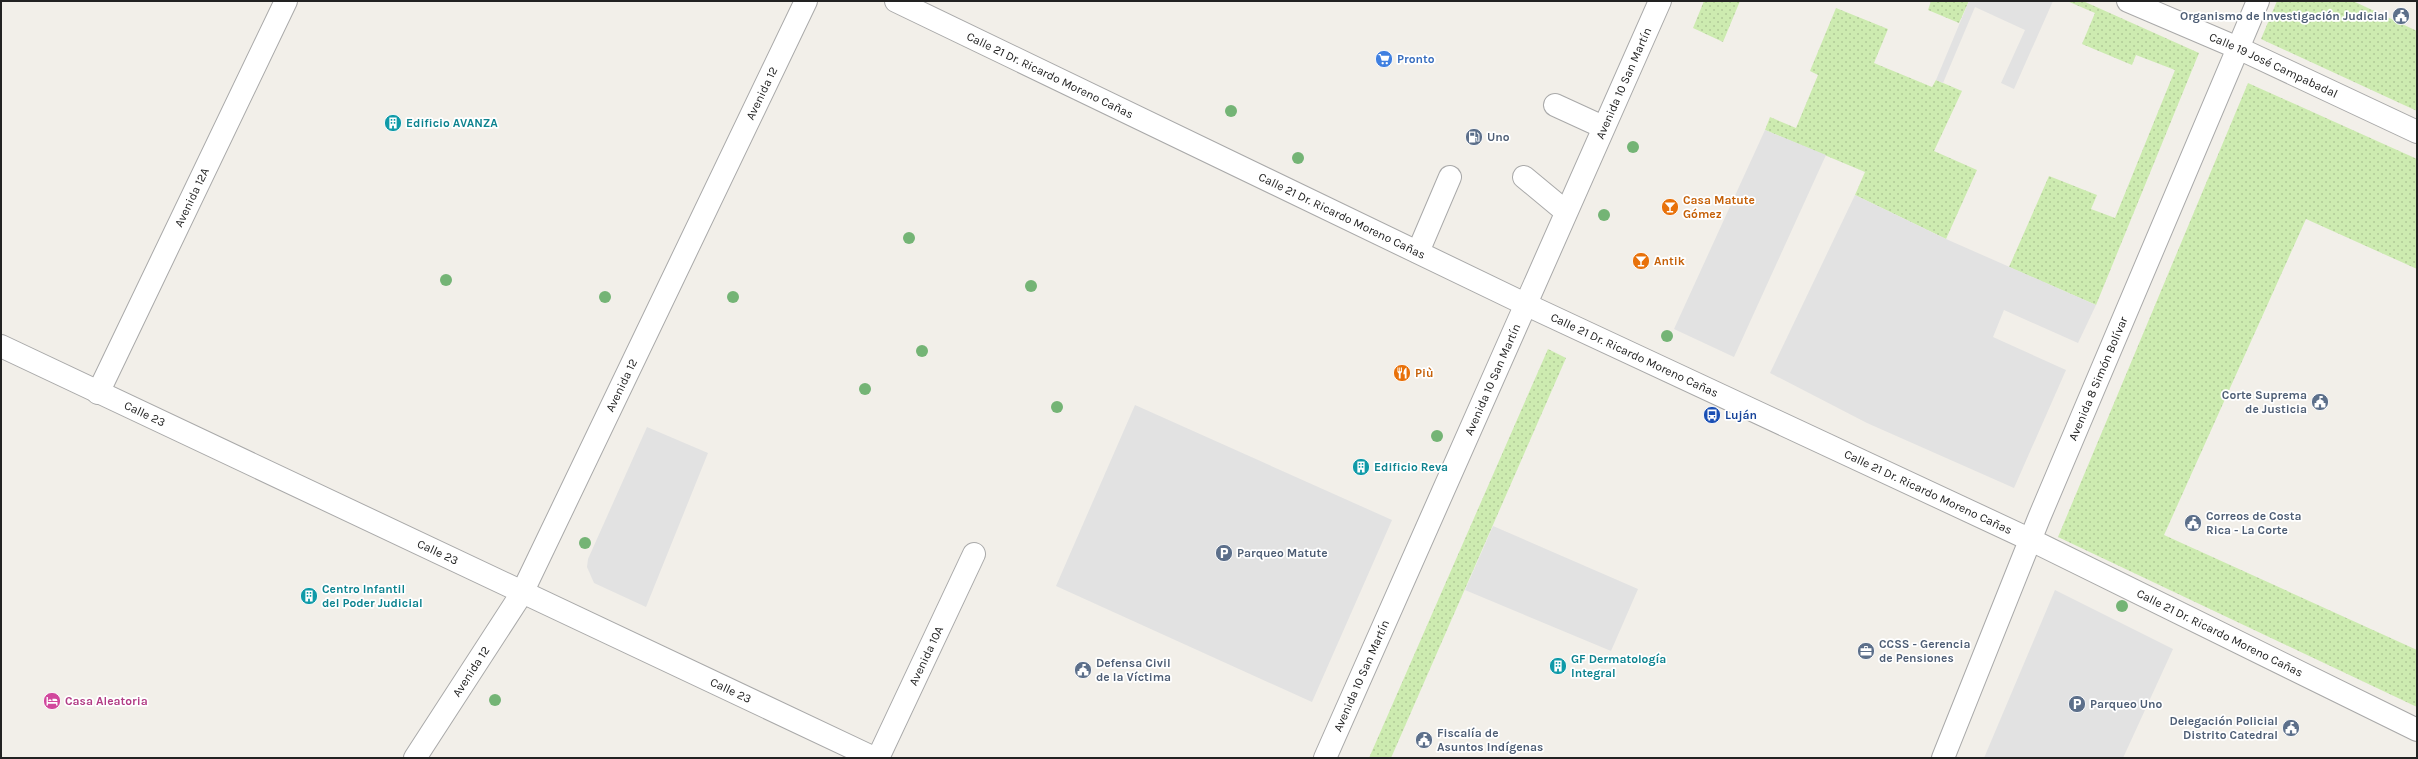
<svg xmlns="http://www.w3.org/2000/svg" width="2418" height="759" font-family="Karla,sans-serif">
<defs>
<pattern id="grass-dots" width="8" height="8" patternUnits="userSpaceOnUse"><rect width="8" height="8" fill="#cdebb0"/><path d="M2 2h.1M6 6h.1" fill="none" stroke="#b0c997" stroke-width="1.8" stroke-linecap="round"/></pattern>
</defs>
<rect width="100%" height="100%" fill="#f2efe9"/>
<!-- grass -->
<path fill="url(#grass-dots)" d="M1704,1h36l-17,41 -30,-14z
M1931,1h38l-10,22 -31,-13z
M2067,1h16l116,52 -103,252 -87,-38 40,-91 48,19 -6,14 24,9 60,-148 -39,-15 -4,10 -50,-21 13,-31z
M2277,1h76l64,30v80l-156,-72z
M1836,8l52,21 -14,34 58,24 4,-7 26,11 -28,60 43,19 -31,69 -91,-44 10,-23 -100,-42 5,-13 26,11 22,-53 -8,-4z
M2248,83l169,76v110l-111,-50 -142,316 253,115v57l-359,-170z
M1548,349l18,9 -175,400h-22z"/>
<!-- parking -->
<path fill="#e2e2e2" d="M1969,1h84l-39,88 -13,-6 24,-53 -50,-23 -32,76 -7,-3z
M1765,130l61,25 -92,202 -60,-28z
M1855,195l91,44 150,66 -18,38 -74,-33 -11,27 73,33 -52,118 -147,-65 -97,-50z
M1135,405l257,115 -80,182 -256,-116z
M647,427l61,26 -62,154 -52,-24 -7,-16 1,-8z
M1493,526l145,63 -27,62 -146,-61z
M2055,590l118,59 -50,109h-139z"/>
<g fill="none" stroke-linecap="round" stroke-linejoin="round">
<defs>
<g id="service">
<path d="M1555,105l48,22"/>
<path d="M1524,177l41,34"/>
<path d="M1418,252l32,-75"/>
<path id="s1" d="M878,758l96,-204"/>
</g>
<g id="minor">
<path id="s2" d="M896,1l629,303 506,236 386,190"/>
<path id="s3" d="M2128,1l110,47 179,84"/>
<path id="s4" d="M1,346l873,412"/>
<path id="s5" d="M98,393l188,-392"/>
<path id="s6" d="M415,758l107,-165 284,-592"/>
</g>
<g id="tertiary">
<path id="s7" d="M1325,758l335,-757"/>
<path id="s8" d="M1943,758l96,-240 219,-517"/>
</g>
</defs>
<!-- service casing -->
<use href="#service" stroke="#a9a9a9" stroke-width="24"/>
<!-- minor casing -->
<use href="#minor" stroke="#a9a9a9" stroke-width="24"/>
<!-- tertiary casing -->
<use href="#tertiary" stroke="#a9a9a9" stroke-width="24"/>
<!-- service -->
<use href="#service" stroke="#fff" stroke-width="22"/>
<!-- minor -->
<use href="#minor" stroke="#fff" stroke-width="22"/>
<!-- tertiary -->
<use href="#tertiary" stroke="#fff" stroke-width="22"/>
</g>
<!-- trees -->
<g fill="#74b475">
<circle cx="1231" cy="111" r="6"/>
<circle cx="1633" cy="147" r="6"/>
<circle cx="1298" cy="158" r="6"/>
<circle cx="1604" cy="215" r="6"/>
<circle cx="909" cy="238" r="6"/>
<circle cx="446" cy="280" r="6"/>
<circle cx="1031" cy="286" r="6"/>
<circle cx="605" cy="297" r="6"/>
<circle cx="733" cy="297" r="6"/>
<circle cx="1667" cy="336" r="6"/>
<circle cx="922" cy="351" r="6"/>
<circle cx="865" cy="389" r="6"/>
<circle cx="1057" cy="407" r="6"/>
<circle cx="1437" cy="436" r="6"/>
<circle cx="585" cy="543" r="6"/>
<circle cx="2122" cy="606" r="6"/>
<circle cx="495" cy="700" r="6"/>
</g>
<!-- icons -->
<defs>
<symbol id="civic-disc" viewBox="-11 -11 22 22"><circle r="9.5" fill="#5c6f8a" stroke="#fff"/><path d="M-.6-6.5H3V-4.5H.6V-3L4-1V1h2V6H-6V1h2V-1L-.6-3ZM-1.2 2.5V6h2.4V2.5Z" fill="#fff"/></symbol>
<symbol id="supermarket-disc" viewBox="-11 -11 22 22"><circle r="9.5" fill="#3f7fe0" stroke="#fff"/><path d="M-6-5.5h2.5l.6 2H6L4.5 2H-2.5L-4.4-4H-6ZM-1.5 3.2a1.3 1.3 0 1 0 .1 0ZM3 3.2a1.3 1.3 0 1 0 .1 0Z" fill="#fff"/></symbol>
<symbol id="building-disc" viewBox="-11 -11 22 22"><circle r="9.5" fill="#0f9aa8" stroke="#fff"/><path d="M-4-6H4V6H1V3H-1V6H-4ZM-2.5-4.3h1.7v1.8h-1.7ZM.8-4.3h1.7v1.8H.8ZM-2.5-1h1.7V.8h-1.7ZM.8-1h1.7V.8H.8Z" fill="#fff"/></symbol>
<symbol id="fuel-disc" viewBox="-11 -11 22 22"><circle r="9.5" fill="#5c6f8a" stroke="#fff"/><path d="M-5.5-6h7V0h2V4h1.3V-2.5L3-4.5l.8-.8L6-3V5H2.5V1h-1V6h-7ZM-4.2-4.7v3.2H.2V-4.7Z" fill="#fff"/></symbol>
<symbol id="bar-disc" viewBox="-11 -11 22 22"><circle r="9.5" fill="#e8710a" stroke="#fff"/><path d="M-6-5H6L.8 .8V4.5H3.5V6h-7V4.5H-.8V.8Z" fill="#fff"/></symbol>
<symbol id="restaurant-disc" viewBox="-11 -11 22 22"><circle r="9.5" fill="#e8710a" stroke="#fff"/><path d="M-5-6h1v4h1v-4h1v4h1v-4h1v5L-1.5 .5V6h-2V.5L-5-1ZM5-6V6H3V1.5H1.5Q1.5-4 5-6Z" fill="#fff"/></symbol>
<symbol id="bus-disc" viewBox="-11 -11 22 22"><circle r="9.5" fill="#1a4fb4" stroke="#fff"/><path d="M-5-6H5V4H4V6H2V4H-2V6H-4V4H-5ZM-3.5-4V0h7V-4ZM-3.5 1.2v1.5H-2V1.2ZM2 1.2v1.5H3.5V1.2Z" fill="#fff"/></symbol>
<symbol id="parking-disc" viewBox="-11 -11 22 22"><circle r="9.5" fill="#5c6f8a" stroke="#fff"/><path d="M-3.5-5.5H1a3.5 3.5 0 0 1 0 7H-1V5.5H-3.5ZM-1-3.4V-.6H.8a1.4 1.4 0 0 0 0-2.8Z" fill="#fff"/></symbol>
<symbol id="office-disc" viewBox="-11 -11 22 22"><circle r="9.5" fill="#5c6f8a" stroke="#fff"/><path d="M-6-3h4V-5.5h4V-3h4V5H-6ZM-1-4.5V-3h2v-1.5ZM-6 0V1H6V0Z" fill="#fff"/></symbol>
<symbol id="hotel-disc" viewBox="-11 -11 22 22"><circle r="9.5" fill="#d1479c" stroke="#fff"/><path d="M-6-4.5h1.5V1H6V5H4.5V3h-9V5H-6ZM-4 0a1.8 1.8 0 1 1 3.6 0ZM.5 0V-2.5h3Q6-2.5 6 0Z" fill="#fff"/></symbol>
</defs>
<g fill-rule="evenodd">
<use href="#civic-disc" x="2391" y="6" width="20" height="20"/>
<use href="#supermarket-disc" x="1374" y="49" width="20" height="20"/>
<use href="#building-disc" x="383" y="113" width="20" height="20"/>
<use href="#fuel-disc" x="1464" y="127" width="20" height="20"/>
<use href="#bar-disc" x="1660" y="197" width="20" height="20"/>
<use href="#bar-disc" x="1631" y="251" width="20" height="20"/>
<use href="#restaurant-disc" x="1392" y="363" width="20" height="20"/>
<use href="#civic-disc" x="2310" y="392" width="20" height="20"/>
<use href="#bus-disc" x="1702" y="405" width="20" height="20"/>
<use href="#building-disc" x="1351" y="457" width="20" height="20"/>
<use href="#civic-disc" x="2183" y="513" width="20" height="20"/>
<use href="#parking-disc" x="1214" y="543" width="20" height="20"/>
<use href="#building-disc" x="299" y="586" width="20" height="20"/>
<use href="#office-disc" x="1856" y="641" width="20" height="20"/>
<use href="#building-disc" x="1548" y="656" width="20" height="20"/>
<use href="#civic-disc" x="1073" y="660" width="20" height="20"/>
<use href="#hotel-disc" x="42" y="691" width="20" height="20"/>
<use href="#parking-disc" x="2067" y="694" width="20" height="20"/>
<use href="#civic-disc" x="2281" y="718" width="20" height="20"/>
<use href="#civic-disc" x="1414" y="730" width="20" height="20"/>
</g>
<g text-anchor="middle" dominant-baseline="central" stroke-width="3.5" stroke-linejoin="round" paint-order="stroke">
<!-- service labels -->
<g font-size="12" font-weight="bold" fill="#4e5e75" stroke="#fff" text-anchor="start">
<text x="2388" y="16" text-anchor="end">Organismo de Investigación Judicial</text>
<text x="1487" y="137">Uno</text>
<text x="2307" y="395" text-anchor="end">Corte Suprema<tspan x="2307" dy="14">de Justicia</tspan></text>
<text x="2206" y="516">Correos de Costa<tspan x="2206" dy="14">Rica - La Corte</tspan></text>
<text x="1237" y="553">Parqueo Matute</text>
<text x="1879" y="644">CCSS - Gerencia<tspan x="1879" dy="14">de Pensiones</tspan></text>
<text x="1096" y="663">Defensa Civil<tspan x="1096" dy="14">de la Víctima</tspan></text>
<text x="2090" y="704">Parqueo Uno</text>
<text x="2278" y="721" text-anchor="end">Delegación Policial<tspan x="2278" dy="14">Distrito Catedral</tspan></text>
<text x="1437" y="733">Fiscalía de<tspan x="1437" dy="14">Asuntos Indígenas</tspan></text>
</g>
<!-- shop labels -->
<g font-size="12" font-weight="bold" fill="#366cbe" stroke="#fff" text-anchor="start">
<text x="1397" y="59">Pronto</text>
</g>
<!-- street labels -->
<g font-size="12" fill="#222" stroke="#fff">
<text stroke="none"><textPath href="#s3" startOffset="159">Calle 19 José Campabadal</textPath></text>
<text stroke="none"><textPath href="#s2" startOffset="171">Calle 21 Dr. Ricardo Moreno Cañas</textPath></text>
<text stroke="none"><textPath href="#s7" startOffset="738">Avenida 10 San Martín</textPath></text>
<text stroke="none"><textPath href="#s6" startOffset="751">Avenida 12</textPath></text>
<text stroke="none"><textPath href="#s5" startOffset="217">Avenida 12A</textPath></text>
<text stroke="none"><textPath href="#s2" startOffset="495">Calle 21 Dr. Ricardo Moreno Cañas</textPath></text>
<text stroke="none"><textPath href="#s2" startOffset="819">Calle 21 Dr. Ricardo Moreno Cañas</textPath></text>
<text stroke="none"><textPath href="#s7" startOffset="414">Avenida 10 San Martín</textPath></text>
<text stroke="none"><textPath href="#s8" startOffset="410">Avenida 8 Simón Bolívar</textPath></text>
<text stroke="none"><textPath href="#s6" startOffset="427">Avenida 12</textPath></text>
<text stroke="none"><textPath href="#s4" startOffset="159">Calle 23</textPath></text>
<text stroke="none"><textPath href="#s2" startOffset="1143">Calle 21 Dr. Ricardo Moreno Cañas</textPath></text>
<text stroke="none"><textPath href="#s4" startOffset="483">Calle 23</textPath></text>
<text stroke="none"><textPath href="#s2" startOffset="1467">Calle 21 Dr. Ricardo Moreno Cañas</textPath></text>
<text stroke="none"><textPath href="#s1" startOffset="113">Avenida 10A</textPath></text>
<text stroke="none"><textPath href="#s6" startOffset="103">Avenida 12</textPath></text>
<text stroke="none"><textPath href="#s7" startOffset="90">Avenida 10 San Martín</textPath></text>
<text stroke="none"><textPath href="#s4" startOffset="807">Calle 23</textPath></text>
</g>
<!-- culture labels -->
<g font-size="12" font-weight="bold" fill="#0d838f" stroke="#fff" text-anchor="start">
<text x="406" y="123">Edificio AVANZA</text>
<text x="1374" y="467">Edificio Reva</text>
<text x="322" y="589">Centro Infantil<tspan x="322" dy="14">del Poder Judicial</tspan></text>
<text x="1571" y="659">GF Dermatología<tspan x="1571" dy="14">Integral</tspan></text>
</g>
<!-- food labels -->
<g font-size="12" font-weight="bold" fill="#c56008" stroke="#fff" text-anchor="start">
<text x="1683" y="200">Casa Matute<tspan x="1683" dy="14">Gómez</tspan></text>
<text x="1654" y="261">Antik</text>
<text x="1415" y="373">Più</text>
</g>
<!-- transit labels -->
<g font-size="12" font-weight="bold" fill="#164399" stroke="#fff" text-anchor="start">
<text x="1725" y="415">Luján</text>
</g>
<!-- hotel labels -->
<g font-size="12" font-weight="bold" fill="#b23c85" stroke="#fff" text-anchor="start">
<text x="65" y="701">Casa Aleatoria</text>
</g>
</g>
<!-- border -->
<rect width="2418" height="759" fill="none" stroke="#222222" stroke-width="4"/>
</svg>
